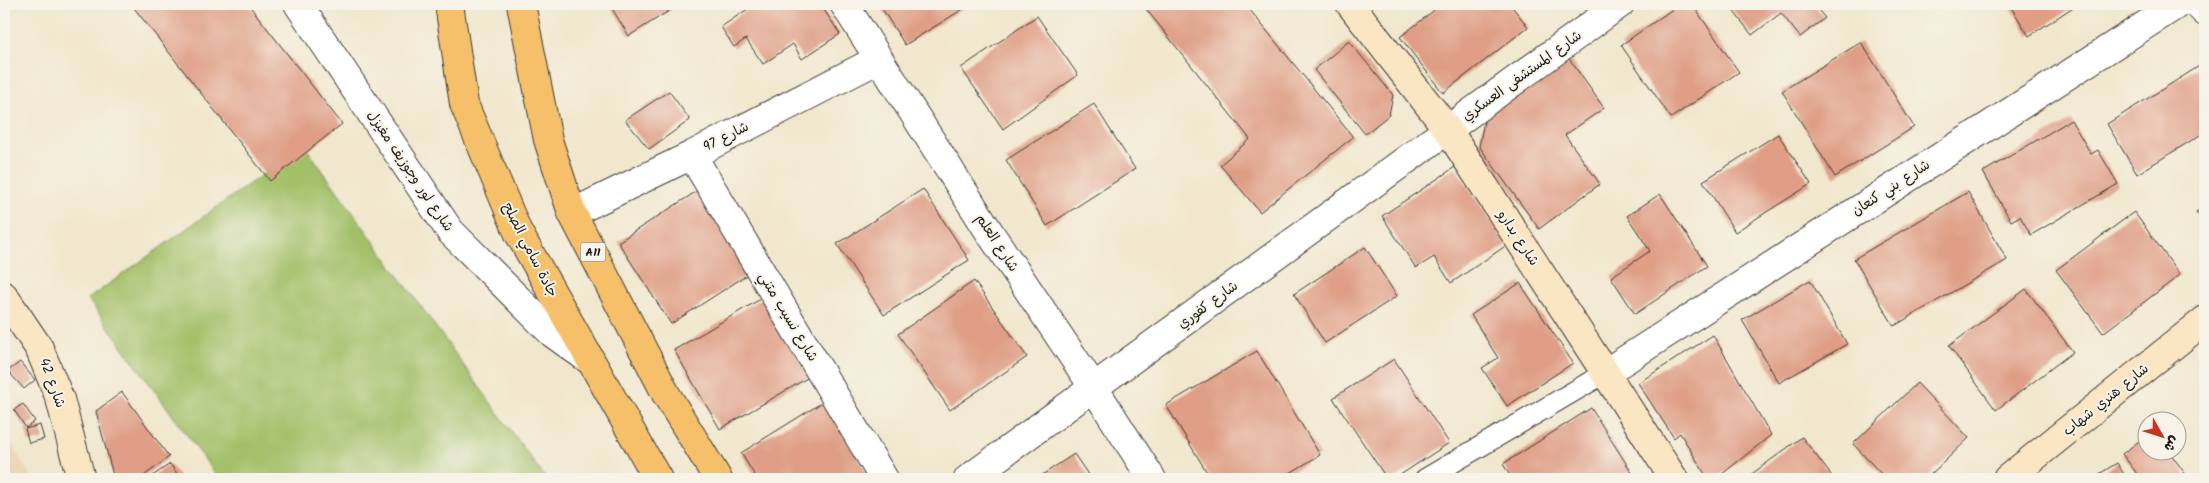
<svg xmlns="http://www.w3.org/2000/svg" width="2209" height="483" font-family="Kalam,'Playpen Sans Arabic',sans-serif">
<rect width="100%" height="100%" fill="#f7f3e8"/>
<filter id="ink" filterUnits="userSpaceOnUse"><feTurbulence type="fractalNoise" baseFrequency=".02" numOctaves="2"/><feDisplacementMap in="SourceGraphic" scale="10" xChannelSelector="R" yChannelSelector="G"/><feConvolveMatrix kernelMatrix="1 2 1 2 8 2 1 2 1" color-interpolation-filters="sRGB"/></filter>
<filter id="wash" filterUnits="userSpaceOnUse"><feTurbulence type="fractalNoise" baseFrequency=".0096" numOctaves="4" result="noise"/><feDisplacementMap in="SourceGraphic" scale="20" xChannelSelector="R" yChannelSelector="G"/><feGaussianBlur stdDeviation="1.12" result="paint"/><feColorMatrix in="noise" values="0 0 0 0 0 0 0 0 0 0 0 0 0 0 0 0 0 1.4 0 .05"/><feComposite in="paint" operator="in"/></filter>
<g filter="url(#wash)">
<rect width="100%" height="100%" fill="#f1e7ce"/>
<!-- built -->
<path fill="#ebd8ba" d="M4,431l28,48h-28z"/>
<!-- pitch -->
<path fill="#a2c068" stroke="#5f6e42" d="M304,145l242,334h-327l-131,-180z"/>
<g id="blocks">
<!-- building -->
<path fill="#df9e85" d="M131,4h117l94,120 -72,57z
M609,4h71l-51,32z
M755,4h65l20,30 -38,25 -9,-15 -30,20 -17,-25 -12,8 -13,-20z
M879,4h92l-66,41z
M1142,4h103l108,133 -93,75 -40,-47 30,-26z
M1442,4h30l2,3 4,-3h32l18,23 -85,66 -43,-56z
M1680,4h12l47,68 -68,46 -50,-73z
M1728,4h85l12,14 -25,19 -19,-24 -29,22z
M2009,4h69l-49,32z
M1037,16l41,59 -75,54 -42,-61z
M1349,41l44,54 -4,20 -24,19 -51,-64z
M1861,42l53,85 -79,50 -53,-86z
M1568,57l36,51 -39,27 35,49 -61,45 -60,-83 6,-29z
M2201,65l4,7v60l-68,42 -30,-50z
M669,91l21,29 -41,29 -24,-29z
M1094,104l41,65 -88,57 -41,-66z
M2071,120l20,34 7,-4 20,34 -87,51 -11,-19 -9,5 -28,-49z
M1778,134l33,50 -76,48 -32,-51z
M1455,167l52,78 -56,38 -17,-26 -18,11 -34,-52z
M923,189l46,71 -85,55 -47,-71z
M697,191l53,82 -79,51 -53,-82z
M1968,192l39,68 -113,66 -40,-67z
M1660,194l47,72 -72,48 -24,-37 39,-26 -23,-35z
M2205,206v18l-9,-12z
M2134,212l46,63 -77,58 -47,-63z
M1365,247l32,49 -72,47 -31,-49z
M1810,280l37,64 -68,39 -37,-63z
M974,281l53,76 -77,53 -52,-76z
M1520,283l53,80 -66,43 -25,-38 16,-10 -27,-43z
M2026,289l47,63 -77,58 -47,-64z
M764,297l45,80 -89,52 -46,-79z
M1713,335l58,100 -55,44h-8l-28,-46 -6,5 -36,-55z
M1257,351l63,104 -40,24h-69l-45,-74z
M1394,359l55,84 -55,36h-7l-54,-81z
M20,362l15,18 -11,9 -16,-18z
M1917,383l52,55 -43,41h-40l-33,-35z
M122,392l47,65 -29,22h-26l-18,-68z
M823,402l48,77h-114l-16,-26z
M23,404l12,17 -9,7 -12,-18z
M1591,408l45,71h-124l-9,-15z
M40,425l4,14 -15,4 -4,-14z
M2146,436v14h22l21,29h-48l-19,-25z
M1802,437l32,42h-89z
M1074,454l17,25h-55z
M2117,463l10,16h-36z
M170,464l11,15h-33z"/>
</g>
</g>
<g filter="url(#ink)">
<use href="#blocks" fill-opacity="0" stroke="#3c3a37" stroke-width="1"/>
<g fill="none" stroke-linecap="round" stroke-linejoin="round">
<defs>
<path id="lane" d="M1425,479l180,-106"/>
<path id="street" d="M298,4l152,227 102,102 36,26
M844,4l146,229 104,155 58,91
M2197,4l8,8
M692,155l192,324
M572,213l120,-58 187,-96
M1605,373l573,-369
M968,479l652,-475"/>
<path id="secondary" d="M1350,4l98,126 226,349
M4,296l35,52 21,51 21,80
M2007,479l198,-159"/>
<path id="highway" d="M449,4l15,100 54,128 140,247
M521,4l27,136 24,73 94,181 52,85"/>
</defs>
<!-- lane casing -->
<use href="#lane" stroke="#3c3a37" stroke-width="22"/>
<!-- street casing -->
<use href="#street" stroke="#3c3a37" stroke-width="30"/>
<!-- secondary casing -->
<use href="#secondary" stroke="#3c3a37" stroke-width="30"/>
<!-- highway casing -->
<use href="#highway" stroke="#3c3a37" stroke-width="30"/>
<!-- lane -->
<use href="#lane" stroke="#fff" stroke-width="20"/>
<!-- street -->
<use href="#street" stroke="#fff" stroke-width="28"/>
<!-- secondary -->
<use href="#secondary" stroke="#fbe6c4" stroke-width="28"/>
<!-- highway -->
<use href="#highway" stroke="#f6c06b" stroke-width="28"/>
</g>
</g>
<g text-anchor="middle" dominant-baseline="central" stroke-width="4" stroke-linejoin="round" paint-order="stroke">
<!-- shield labels -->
<rect fill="#f7f3e8" stroke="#5e5c59" stroke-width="1" x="580.5" y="242.5" width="25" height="19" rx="4"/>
<g font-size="12" font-weight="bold" fill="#1c1c1c">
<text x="593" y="252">A11</text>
</g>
<!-- street labels -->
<g font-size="14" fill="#1c1c1c" stroke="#f7f3e8">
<text transform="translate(1522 76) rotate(-36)">شارع المستشفى العسكري</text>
<text transform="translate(726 137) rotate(-27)">شارع 97</text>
<text transform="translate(410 171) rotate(56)">شارع لور وجوزيف مغيزل</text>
<text transform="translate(1891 188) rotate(-33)">شارع بني كنعان</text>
<text transform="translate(1518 238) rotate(57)">شارع بدارو</text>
<text transform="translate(997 243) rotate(57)">شارع العلم</text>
<text transform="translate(530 250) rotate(63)">جادة سامي الصلح</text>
<text transform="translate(1208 305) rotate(-36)">شارع كفوري</text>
<text transform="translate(788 317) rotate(59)">شارع نسيب متني</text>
<text transform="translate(52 383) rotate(70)">شارع 42</text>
<text transform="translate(2106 400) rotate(-39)">شارع هنري شهاب</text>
</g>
</g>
<!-- margin -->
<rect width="2209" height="483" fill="none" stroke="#f7f3e8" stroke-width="20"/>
<!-- north arrow -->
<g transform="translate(2162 436) rotate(129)"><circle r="24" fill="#f7f3e8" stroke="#9f9d96"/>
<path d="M0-4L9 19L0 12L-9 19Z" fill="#c8321e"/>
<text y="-8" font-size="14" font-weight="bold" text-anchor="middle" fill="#1c1c1c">ش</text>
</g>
</svg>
